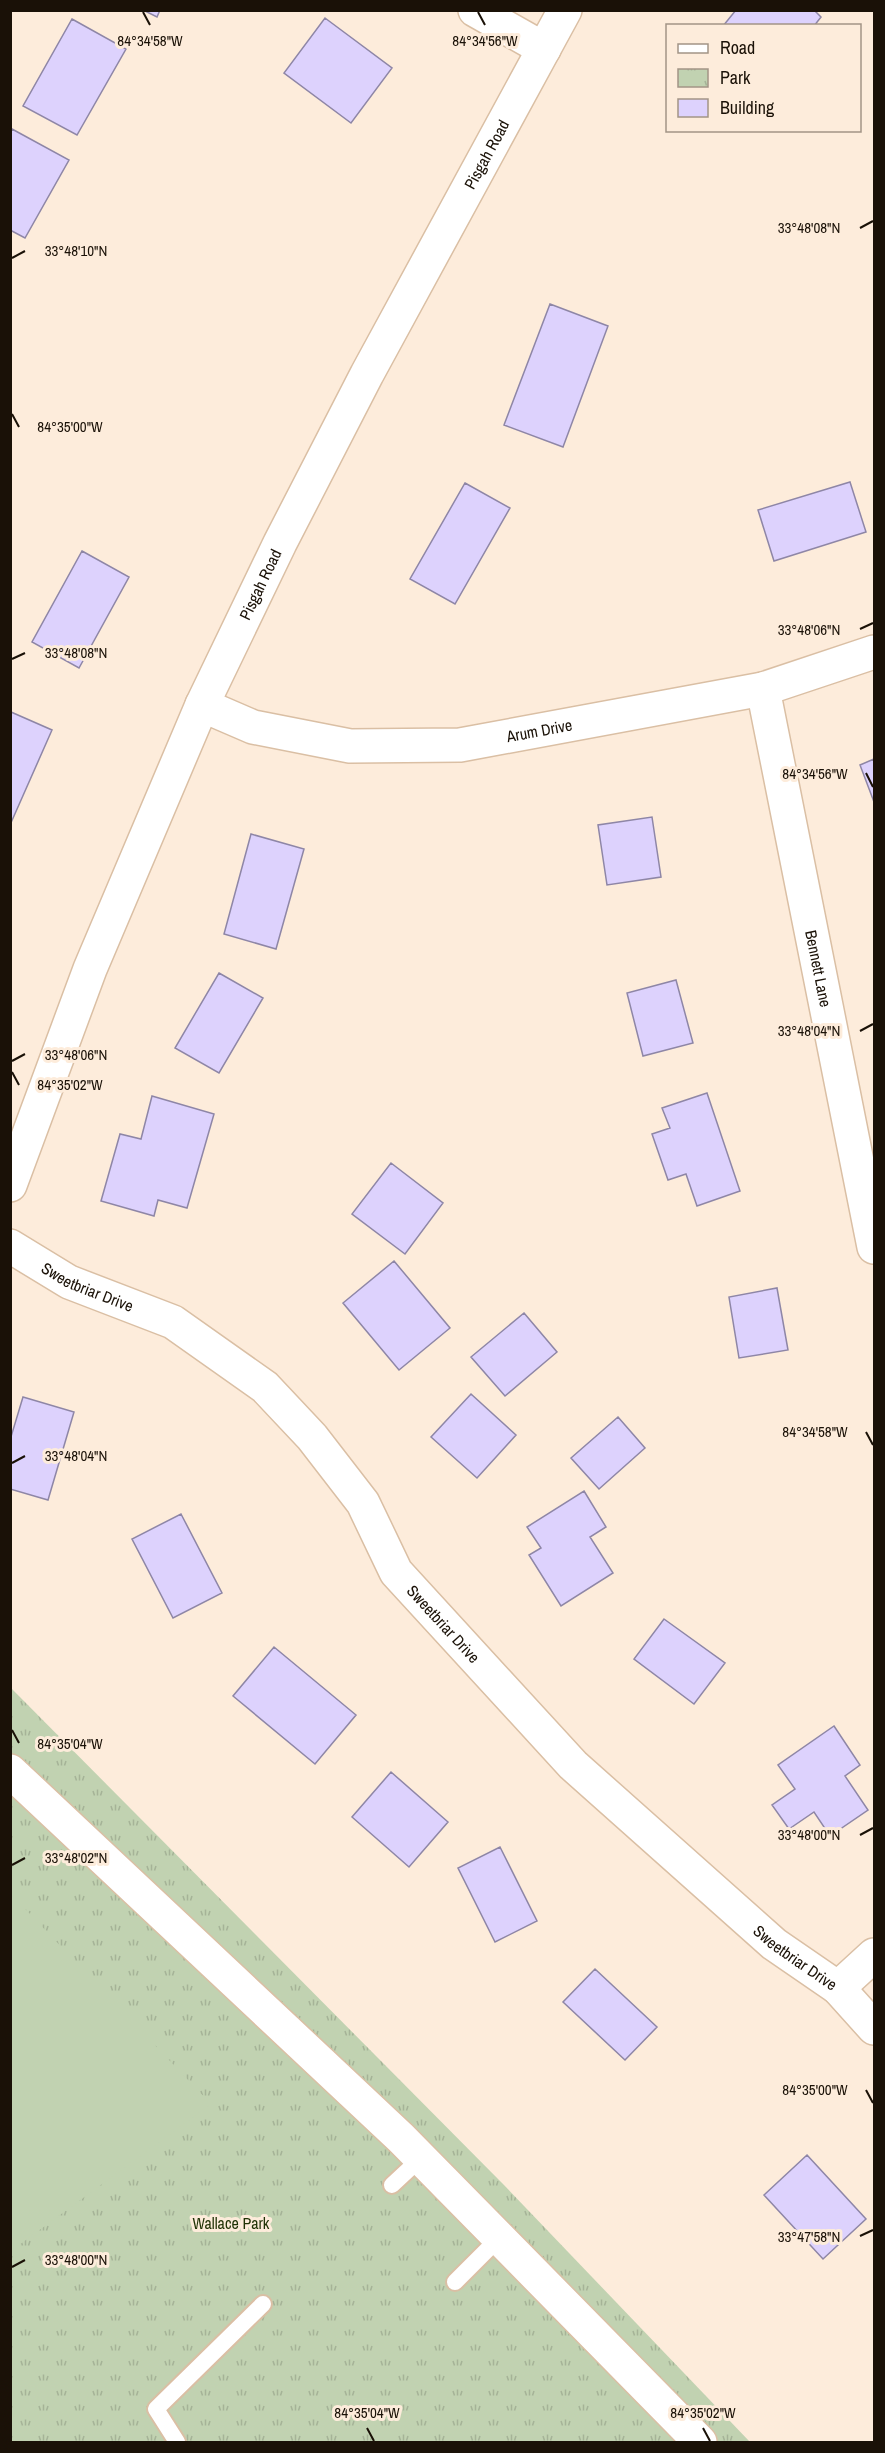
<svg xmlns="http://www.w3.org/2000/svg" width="885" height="2453" font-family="'Archivo Narrow',sans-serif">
<defs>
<pattern id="park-tufts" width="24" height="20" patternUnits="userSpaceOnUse" patternTransform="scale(1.5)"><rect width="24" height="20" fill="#c1d2b1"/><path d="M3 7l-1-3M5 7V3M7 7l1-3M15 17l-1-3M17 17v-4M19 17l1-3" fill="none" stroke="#a5b397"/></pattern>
</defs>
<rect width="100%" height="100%" fill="#fdecdb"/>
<!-- park -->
<path fill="url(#park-tufts)" d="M10,1687l492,496 248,259h-739z"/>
<!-- pitch -->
<path fill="#c1d2b1" d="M11,1894l200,210 -200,147h-1z"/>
<!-- building -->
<path fill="#ddd2fd" stroke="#8e86a6" stroke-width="1.5" d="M143,10h17l-3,7z
M736,10h78l7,7 -7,9h-91z
M325,18l67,50 -41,55 -67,-50z
M72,19l54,30 -49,86 -54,-29z
M12,129l57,31 -44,78 -15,-8v-98z
M550,304l58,22 -45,121 -59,-22z
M850,482l16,50 -92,29 -16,-51z
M465,483l45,25 -55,96 -45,-25z
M82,551l47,26 -50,91 -47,-26z
M11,712l41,18 -42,95v-112z
M874,759v43l-14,-37z
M652,817l9,60 -54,8 -9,-60z
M251,834l53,15 -28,100 -52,-15z
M219,973l44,25 -44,75 -44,-25z
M676,980l17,63 -50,13 -16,-63z
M707,1093l33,98 -43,15 -11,-32 -18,6 -16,-46 18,-6 -8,-20z
M152,1096l62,18 -27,94 -29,-8 -4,16 -53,-15 19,-67 21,5z
M391,1163l52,40 -38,51 -53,-40z
M394,1261l56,67 -51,42 -56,-67z
M777,1288l11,62 -49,8 -10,-61z
M524,1313l33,39 -52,44 -34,-39z
M471,1394l45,41 -39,43 -46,-41z
M23,1397l51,15 -26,88 -38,-11v-49z
M618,1417l27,31 -46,41 -28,-31z
M584,1491l22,36 -16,10 23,36 -52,33 -32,-51 12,-7 -14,-21z
M181,1514l41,79 -49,25 -41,-79z
M664,1619l61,44 -31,41 -60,-45z
M274,1647l82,68 -41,49 -82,-68z
M834,1726l26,39 -15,11 23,34 -38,26 -16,-24 -25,17 -17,-24 23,-16 -17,-24z
M391,1772l57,50 -39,45 -57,-50z
M500,1847l37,74 -42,21 -37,-74z
M595,1969l62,58 -32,33 -62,-58z
M807,2155l59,64 -43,40 -59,-64z"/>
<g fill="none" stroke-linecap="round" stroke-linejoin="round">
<defs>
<path id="lane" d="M392,2185l29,-27
M455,2282l44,-44
M177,2442l-21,-33 107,-105"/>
<g id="street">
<path d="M475,10l69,39"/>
<path id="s1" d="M763,689l111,558"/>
<path id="s2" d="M202,705l51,22 97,19 110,-1 303,-56 111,-37"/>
<path id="s3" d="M10,1246l59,36 104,40 92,65 47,50 51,66 33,69 177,193 201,179 64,44 36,40"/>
<path d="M10,1771l391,367 299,304"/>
<path d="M838,1988l36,-33"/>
</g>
<g id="secondary">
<path id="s4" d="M10,1185l80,-216 112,-264 78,-162 87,-169 198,-364"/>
</g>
</defs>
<!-- lane casing -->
<use href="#lane" stroke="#dabfa4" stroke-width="20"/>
<!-- street casing -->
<use href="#street" stroke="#dabfa4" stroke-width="36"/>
<!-- secondary casing -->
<use href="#secondary" stroke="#dabfa4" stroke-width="36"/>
<!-- lane -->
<use href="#lane" stroke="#fff" stroke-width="16"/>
<!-- street -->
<use href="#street" stroke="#fff" stroke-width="33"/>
<!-- secondary -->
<use href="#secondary" stroke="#fff" stroke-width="33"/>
</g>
<!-- ticks -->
<path fill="none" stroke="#1a1107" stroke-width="2" d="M143,12l7,13M478,12l7,13M860,228l13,-7M12,258l13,-7M12,414l7,13M860,629l13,-6M12,659l13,-6M866,773l7,14M860,1031l13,-7M12,1061l13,-7M12,1072l7,13M866,1432l7,13M12,1463l13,-7M12,1730l7,13M860,1835l13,-7M12,1865l13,-7M866,2090l7,13M860,2236l13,-6M12,2267l13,-7M367,2428l7,13M703,2428l7,13"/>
<g text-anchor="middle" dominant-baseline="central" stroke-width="6" stroke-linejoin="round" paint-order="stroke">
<!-- street labels -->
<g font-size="16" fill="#1a1107" stroke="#fdecdb">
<text stroke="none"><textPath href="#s4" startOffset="1137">Pisgah Road</textPath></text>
<text stroke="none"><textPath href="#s4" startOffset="651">Pisgah Road</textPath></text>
<text stroke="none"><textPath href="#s2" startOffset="345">Arum Drive</textPath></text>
<text stroke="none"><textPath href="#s1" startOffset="285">Bennett Lane</textPath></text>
<text stroke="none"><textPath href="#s3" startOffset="88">Sweetbriar Drive</textPath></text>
<text stroke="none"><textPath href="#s3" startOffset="592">Sweetbriar Drive</textPath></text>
<text stroke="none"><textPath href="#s3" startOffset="1078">Sweetbriar Drive</textPath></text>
</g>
<!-- park labels -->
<g font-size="16" fill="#1e3104" stroke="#fdecdb">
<text x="231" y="2223">Wallace Park</text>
</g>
</g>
<g font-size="15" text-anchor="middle" fill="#1a1107" stroke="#fdecdb" stroke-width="6" stroke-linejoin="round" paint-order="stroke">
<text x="150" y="46">84°34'58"W</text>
<text x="485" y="46">84°34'56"W</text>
<text x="809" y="233">33°48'08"N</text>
<text x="76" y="256">33°48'10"N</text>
<text x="70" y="432">84°35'00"W</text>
<text x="809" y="635">33°48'06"N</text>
<text x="76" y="658">33°48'08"N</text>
<text x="815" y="779">84°34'56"W</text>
<text x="809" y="1036">33°48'04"N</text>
<text x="76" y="1060">33°48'06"N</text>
<text x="70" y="1090">84°35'02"W</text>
<text x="815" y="1437">84°34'58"W</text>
<text x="76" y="1461">33°48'04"N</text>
<text x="70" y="1749">84°35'04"W</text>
<text x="809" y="1840">33°48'00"N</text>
<text x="76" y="1863">33°48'02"N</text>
<text x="815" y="2095">84°35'00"W</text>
<text x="809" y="2242">33°47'58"N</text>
<text x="76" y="2265">33°48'00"N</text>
<text x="367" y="2418">84°35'04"W</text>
<text x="703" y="2418">84°35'02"W</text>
</g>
<!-- border -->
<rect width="885" height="2453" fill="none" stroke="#1a1107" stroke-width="24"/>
<!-- legend -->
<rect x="666" y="24" width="195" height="108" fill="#fdecdb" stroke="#a29486" stroke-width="1.5"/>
<rect x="678" y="44" width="30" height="9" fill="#ffffff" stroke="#a29486" stroke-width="1.5"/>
<text x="720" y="54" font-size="18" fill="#1a1107">Road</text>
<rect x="678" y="69" width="30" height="18" fill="url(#park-tufts)" stroke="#a29486" stroke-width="1.5"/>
<text x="720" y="84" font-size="18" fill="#1a1107">Park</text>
<rect x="678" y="99" width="30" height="18" fill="#ddd2fd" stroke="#a29486" stroke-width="1.5"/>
<text x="720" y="114" font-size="18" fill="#1a1107">Building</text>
</svg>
